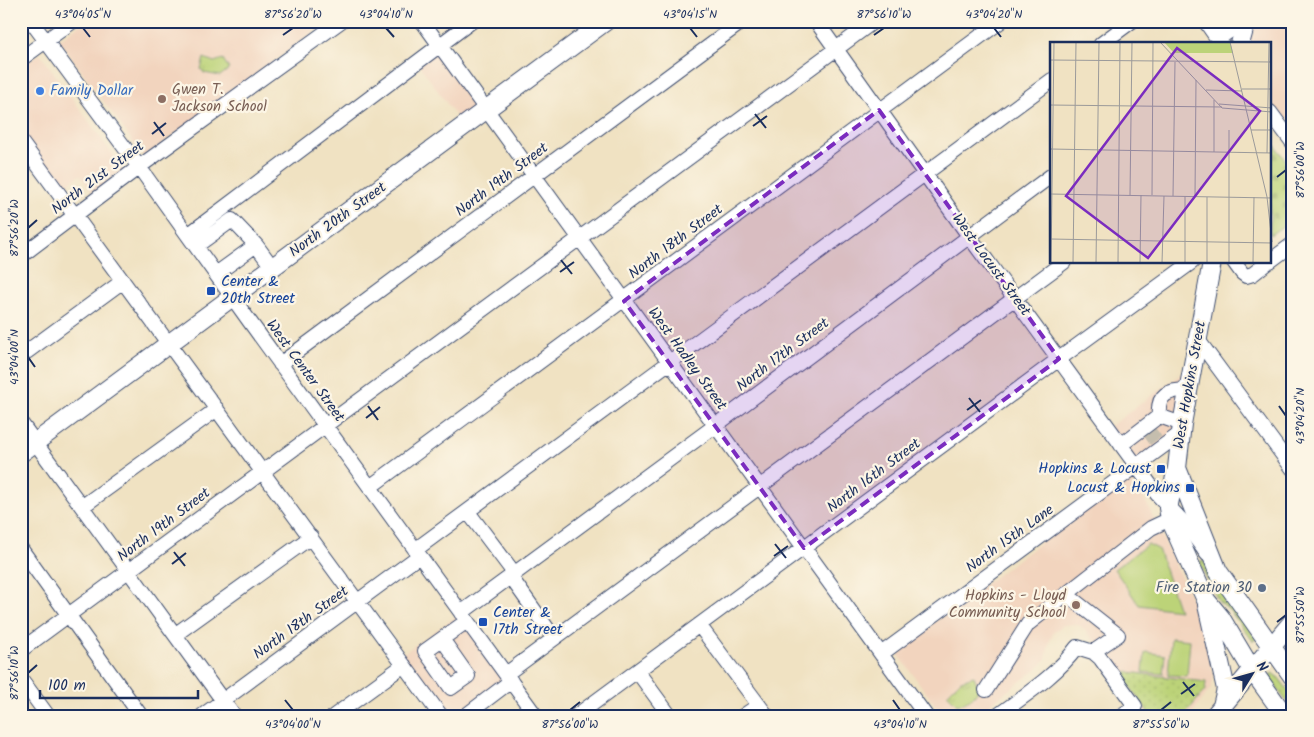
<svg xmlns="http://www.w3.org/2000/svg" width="1314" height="737" font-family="Kalam,sans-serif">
<defs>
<pattern id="grass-dots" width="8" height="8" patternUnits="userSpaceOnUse" patternTransform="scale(1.25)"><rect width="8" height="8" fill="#bcd378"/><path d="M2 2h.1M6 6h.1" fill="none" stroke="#a1b56a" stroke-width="1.8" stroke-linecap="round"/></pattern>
<pattern id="cemetery-stones" width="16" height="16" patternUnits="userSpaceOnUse" patternTransform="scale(1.25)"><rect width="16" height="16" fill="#bcd378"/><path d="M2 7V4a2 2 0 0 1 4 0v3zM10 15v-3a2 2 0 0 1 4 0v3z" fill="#a1b56a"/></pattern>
<pattern id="park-tufts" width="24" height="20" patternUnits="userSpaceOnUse" patternTransform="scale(1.25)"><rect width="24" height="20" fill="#bcd378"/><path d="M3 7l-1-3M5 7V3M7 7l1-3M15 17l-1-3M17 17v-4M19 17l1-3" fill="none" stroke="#a1b56a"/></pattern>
</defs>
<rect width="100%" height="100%" fill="#fcf5e5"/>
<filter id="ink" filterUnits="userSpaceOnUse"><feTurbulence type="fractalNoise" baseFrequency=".02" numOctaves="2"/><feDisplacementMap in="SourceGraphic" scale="10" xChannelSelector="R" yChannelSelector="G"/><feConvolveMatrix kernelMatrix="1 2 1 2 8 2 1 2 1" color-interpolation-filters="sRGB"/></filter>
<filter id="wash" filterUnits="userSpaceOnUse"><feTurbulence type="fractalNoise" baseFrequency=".0096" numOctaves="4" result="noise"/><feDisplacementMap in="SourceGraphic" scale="20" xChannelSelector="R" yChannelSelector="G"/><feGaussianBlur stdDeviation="1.12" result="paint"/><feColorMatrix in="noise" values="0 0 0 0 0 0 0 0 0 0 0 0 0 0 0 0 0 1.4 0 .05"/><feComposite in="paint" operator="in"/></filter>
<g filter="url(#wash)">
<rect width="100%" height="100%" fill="#f0e2c2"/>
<!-- built -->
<path fill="#f2d4be" d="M85,21h243l-184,136 -85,-117z
M1205,21h83l5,7v86l-14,10 -9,-12v-68h-49z
M440,45l47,65 -23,17 -47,-65z
M40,54l84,116 -31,23 -13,-18 -20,14 -39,-53v-69z
M1192,366l-11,67 -44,33 -28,-39z
M1128,477l19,27 51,110 16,62 -3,12 -21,28h-41l-27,-38 -35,-46 -5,-5 -7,-3 -12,1 -9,7 -5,11 -3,16 -9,10 -63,47h-31l-47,-65z
M461,613l50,68 -46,35h-24l-43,-59z"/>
<!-- grass -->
<path fill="url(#grass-dots)" stroke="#6c816b" d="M1203,560l53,79 -3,2 -23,-30 -11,-9 -20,-40z
M1128,672l78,10 -1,8 -21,26h-33l-29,-40z
M1272,673l7,5 14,19v13l-21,-28 -2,-7z"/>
<!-- cemetery -->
<path fill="url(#cemetery-stones)" stroke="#6c816b" d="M1270,139l23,31v49l-23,16z"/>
<!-- park -->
<path fill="url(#park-tufts)" stroke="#6c816b" d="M204,58l10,4 9,-3 6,10 -9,7 -16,-3 -3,-4z
M974,676l5,13 -7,9 -14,7 -11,-11 14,-14z"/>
<!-- pitch -->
<path fill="#bcd378" stroke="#6c816b" d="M1148,544l10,5 21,61 -40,-5 -25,-36z
M1171,638l19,2 -3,36 -19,-1z
M1145,652l20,3 -2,19 -20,-2z"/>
</g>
<g filter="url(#ink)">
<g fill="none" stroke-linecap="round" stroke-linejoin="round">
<!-- minor-tunnel -->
<path stroke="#c5beae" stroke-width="14" stroke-dasharray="14 7" stroke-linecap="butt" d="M1146,439l15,-11"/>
<defs>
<path id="minor" d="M31,21l108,146 111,155 286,394
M422,21l504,695
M816,21l153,215 188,258 30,32 20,28
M1205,21l16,23
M1218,39l26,-18
M1101,44l31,-23
M21,59l52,-38
M1270,112l23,31
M21,142l420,574
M188,235l284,-214
M196,246l36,-26 24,25 17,23
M21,256l118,-89 202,-146
M1270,261l23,-17
M1234,262l8,11 4,3 7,-2 15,-12
M216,274l40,-29
M1198,340l95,129
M21,356l102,-75
M280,364l463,-343
M1159,416c-2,-22 9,-26 29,-26
M21,423l213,293
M1121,445l38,-29 23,8
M370,487l631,-466
M83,506l134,-97
M468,512l46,61
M21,549l120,167
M415,550l637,-470
M510,576l44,62
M1066,594l52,41 -25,17
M461,613l247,-182 344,-256
M699,625l68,91
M176,634l135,-97
M442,639l26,37 -17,12 -26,-37 42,-30
M21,650l853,-629
M881,654l300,-221
M637,671l33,45
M506,674l558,-412
M21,679l27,37
M986,690l42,-66 123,-96 19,-9
M202,716l217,-160
M334,716l70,-51
M465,716l46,-35
M576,716l483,-357 133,-97
M743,716l16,-11
M997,716c28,-21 59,-40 80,-69l16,5 7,6 35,48 -14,10"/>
<path id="major" d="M1240,44l5,-18 4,-5
M1212,262l-30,162 -5,44 -9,40 2,11 36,81 15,18 31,52 33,46
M21,453l585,-432
M1177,468l41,103 75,106
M1207,605l19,84 -4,17
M1214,716l79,-95"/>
</defs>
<!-- minor casing -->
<use href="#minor" stroke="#3b4a6d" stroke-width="16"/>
<!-- major casing -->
<use href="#major" stroke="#3b4a6d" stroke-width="20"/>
<!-- minor -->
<use href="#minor" stroke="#fff" stroke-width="14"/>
<!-- major -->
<use href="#major" stroke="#fff" stroke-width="18"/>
</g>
</g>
<!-- marked area -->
<path fill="#7b2cbf" fill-opacity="0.2" stroke="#7b2cbf" stroke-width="4" stroke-dasharray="10 6" stroke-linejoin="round" d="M879,110l180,249 -255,189 -180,-247z"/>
<!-- ticks -->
<path fill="none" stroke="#1b2f5e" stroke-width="2" d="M83,28l7,9M386,28l8,9M690,28l7,9M994,28l7,9M283,35l10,-7M874,35l10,-7M755,114l11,14M154,122l10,14M753,126l14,-10M152,134l14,-11M1277,177l9,-7M28,228l9,-8M561,260l11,14M560,272l14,-10M28,357l7,10M969,398l11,14M368,406l10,14M1279,406l7,10M967,410l14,-10M366,418l14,-11M775,544l11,14M174,552l11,14M774,556l14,-10M172,564l14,-11M1277,622l9,-7M28,673l9,-8M1183,682l11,14M1181,694l14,-10M285,700l8,10M893,700l7,10M570,710l10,-8M1161,710l10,-8"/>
<!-- markers -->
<circle fill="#3f7fe0" stroke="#fcf5e5" stroke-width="2" cx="40" cy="91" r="5"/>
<g fill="#8d6e63" stroke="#fcf5e5" stroke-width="2">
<circle cx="162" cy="99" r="5"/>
<circle cx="1076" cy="605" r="5"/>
</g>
<g fill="#1a4fb4" stroke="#fcf5e5" stroke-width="2">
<rect x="206" y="286" width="10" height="10" rx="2.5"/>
<rect x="1156" y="464" width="10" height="10" rx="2.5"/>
<rect x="1185" y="483" width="10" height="10" rx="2.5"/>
<rect x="478" y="617" width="10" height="10" rx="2.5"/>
</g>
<circle fill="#5c6f8a" stroke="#fcf5e5" stroke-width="2" cx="1262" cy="588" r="5"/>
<g text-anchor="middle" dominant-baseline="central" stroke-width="4.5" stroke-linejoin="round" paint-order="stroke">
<!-- education labels -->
<g font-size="15" fill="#785e54" stroke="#fcf5e5" text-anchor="start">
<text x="172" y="90">Gwen T.<tspan x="172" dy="17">Jackson School</tspan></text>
<text x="1066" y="596" text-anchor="end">Hopkins - Lloyd<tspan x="1066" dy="17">Community School</tspan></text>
</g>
<!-- shop labels -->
<g font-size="15" fill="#366cbe" stroke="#fcf5e5" text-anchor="start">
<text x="50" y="91">Family Dollar</text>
</g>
<!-- street labels -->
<g font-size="15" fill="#1b2f5e" stroke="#fcf5e5">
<text transform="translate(98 178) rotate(-37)">North 21st Street</text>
<text transform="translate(502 180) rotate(-37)">North 19th Street</text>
<text transform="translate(338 220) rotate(-36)">North 20th Street</text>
<text transform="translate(676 242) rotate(-37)">North 18th Street</text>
<text transform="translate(991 265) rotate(54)">West Locust Street</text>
<text transform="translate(783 355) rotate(-37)">North 17th Street</text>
<text transform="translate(687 359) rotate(54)">West Hadley Street</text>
<text transform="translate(305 371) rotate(54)">West Center Street</text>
<text transform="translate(1190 385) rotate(-80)">West Hopkins Street</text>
<text transform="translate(874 476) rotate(-37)">North 16th Street</text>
<text transform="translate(164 525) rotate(-37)">North 19th Street</text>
<text transform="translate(1010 539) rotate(-36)">North 15th Lane</text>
<text transform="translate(301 623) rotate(-36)">North 18th Street</text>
</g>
<!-- transit labels -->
<g font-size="15" fill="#164399" stroke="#fcf5e5" text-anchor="start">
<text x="221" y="282">Center &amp;<tspan x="221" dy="17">20th Street</tspan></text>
<text x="1151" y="469" text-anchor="end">Hopkins &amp; Locust</text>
<text x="1180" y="488" text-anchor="end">Locust &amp; Hopkins</text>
<text x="493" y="613">Center &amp;<tspan x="493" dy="17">17th Street</tspan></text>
</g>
<!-- service labels -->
<g font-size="15" fill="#4e5e75" stroke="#fcf5e5" text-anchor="end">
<text x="1252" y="588">Fire Station 30</text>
</g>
</g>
<!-- overview -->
<g transform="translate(1050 42)">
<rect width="221" height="221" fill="#f0e2c2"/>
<path d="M114,0h66l3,11h-59z" fill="#bcd378"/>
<path fill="none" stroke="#9b9a9a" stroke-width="1" d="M110,0l62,66 50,4M180,0l37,155 5,45M0,18l222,2M192,47h30M156,48l36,1M169,62l53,4M0,63l172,2M201,88h21M0,107l222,4M164,110v-52M217,111l2,-111M0,152l222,4M80,153l2,-153M102,153l1,-153M123,154l2,-134M145,154l1,-116M0,197l222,4M1,221l3,-221M23,221l3,-221M46,221l3,-221M68,221l2,-221M90,221l1,-68M112,221l2,-67M135,221v-67M157,221v-66M179,221v-133M203,221l1,-66"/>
<path fill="#7b2cbf" fill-opacity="0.15" stroke="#7b2cbf" stroke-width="2.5" d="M127,6l83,63 -112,147 -82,-62z"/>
<rect width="221" height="221" fill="none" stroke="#1b2f5e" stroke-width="2.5"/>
</g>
<!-- margin -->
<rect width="1314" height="737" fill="none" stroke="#fcf5e5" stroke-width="55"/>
<!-- north arrow -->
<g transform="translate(1252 674) rotate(53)" stroke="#fcf5e5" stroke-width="4" paint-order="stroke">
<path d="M0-4L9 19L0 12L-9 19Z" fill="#1b2f5e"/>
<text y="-8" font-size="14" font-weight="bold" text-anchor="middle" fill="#1b2f5e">N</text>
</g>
<!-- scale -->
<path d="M40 690v8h158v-8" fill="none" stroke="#1b2f5e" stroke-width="2.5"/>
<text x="48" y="690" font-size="15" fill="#1b2f5e" stroke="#fcf5e5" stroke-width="4" paint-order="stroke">100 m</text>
<rect x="28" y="28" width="1258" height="682" fill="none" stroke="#1b2f5e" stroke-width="2"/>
<g font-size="12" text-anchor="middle" fill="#1b2f5e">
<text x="83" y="18">43°04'05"N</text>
<text x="293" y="18">87°56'20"W</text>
<text x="386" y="18">43°04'10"N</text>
<text x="690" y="18">43°04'15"N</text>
<text x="884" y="18">87°56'10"W</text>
<text x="994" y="18">43°04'20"N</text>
<text transform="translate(1300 170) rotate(-90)" y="4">87°56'00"W</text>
<text transform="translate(14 228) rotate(-90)" y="4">87°56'20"W</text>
<text transform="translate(14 357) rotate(-90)" y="4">43°04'00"N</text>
<text transform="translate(1300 416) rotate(-90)" y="4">43°04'20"N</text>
<text transform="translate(1300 615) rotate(-90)" y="4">87°55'50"W</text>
<text transform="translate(14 673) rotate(-90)" y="4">87°56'10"W</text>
<text x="293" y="728">43°04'00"N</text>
<text x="570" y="728">87°56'00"W</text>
<text x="900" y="728">43°04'10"N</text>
<text x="1161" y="728">87°55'50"W</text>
</g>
</svg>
